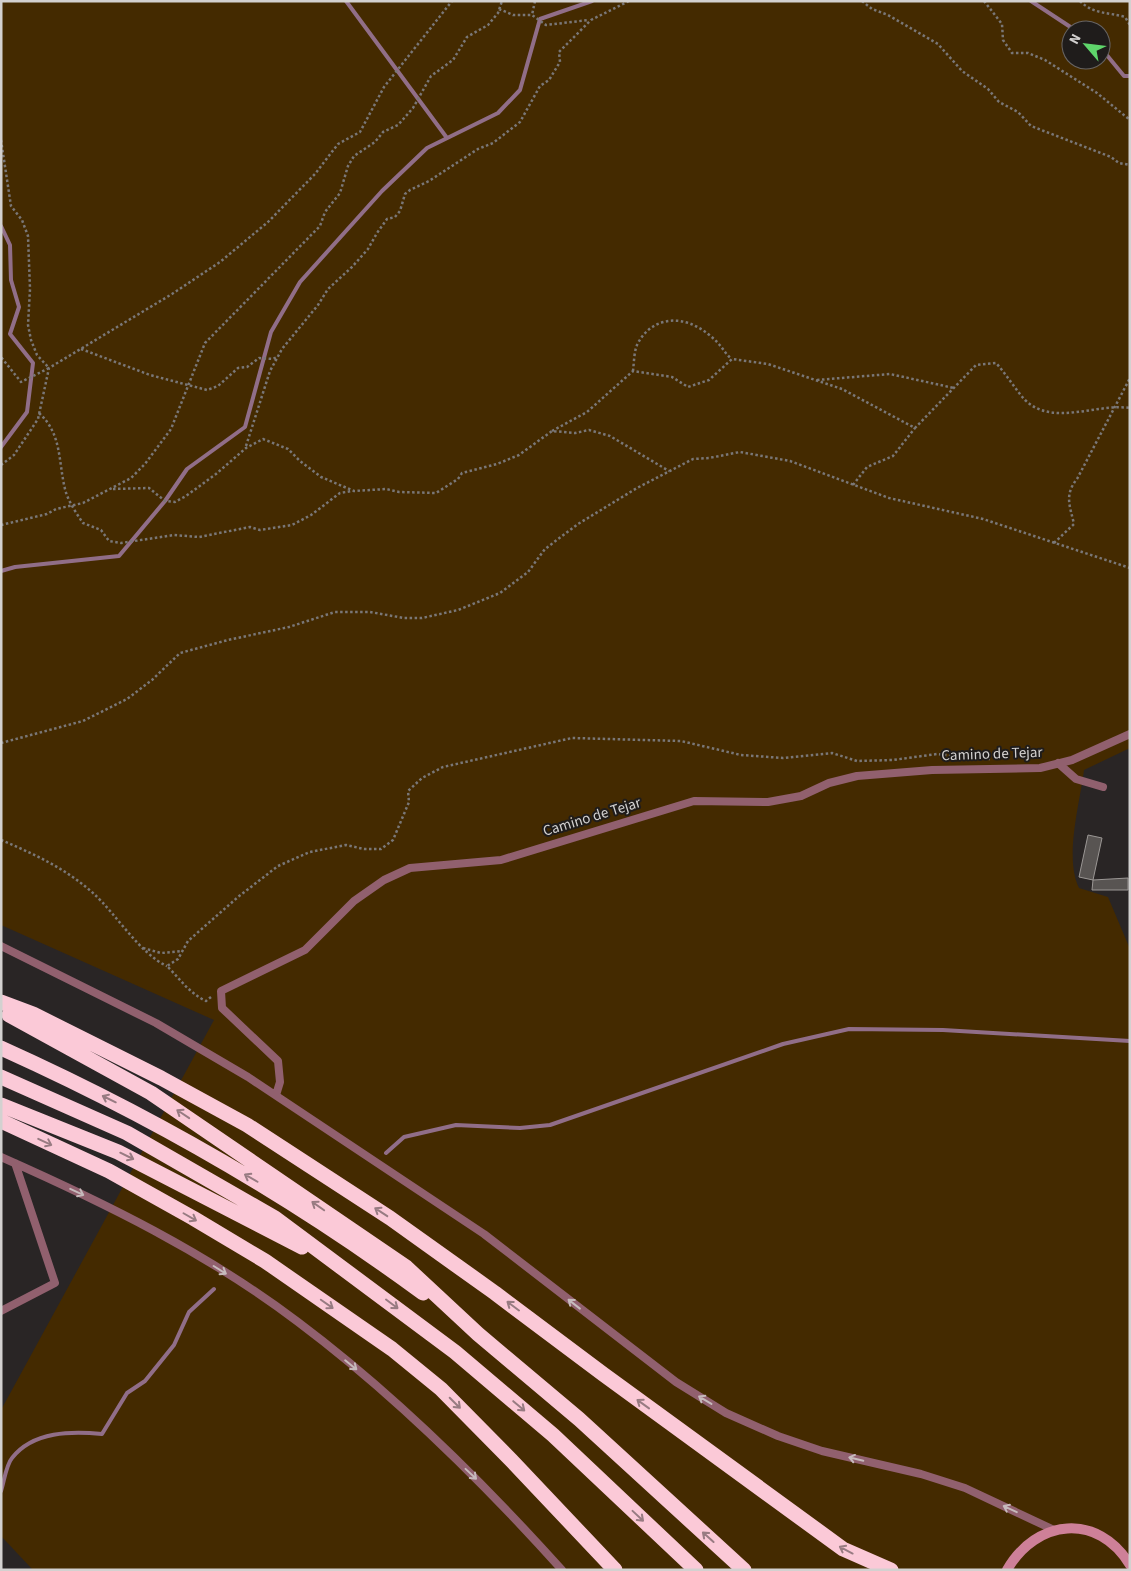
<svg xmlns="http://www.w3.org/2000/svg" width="1131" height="1571" font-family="'Source Sans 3',sans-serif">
<rect width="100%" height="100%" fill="#292525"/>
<!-- green -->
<path fill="#442a00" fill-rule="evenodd" d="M1,1h1129v747l-46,22c-4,33 -20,88 -5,118l29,9 22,52v621h-1097l-32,-34v-126l213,-390 -213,-95zM1071,30h30v30h-30z"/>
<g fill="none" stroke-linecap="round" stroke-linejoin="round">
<!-- stream -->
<path stroke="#916e88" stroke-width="4" d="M346,1l101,137
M1031,1l44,29
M1101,48l23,28h6
M1,226l9,19 1,35 8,27 -9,27 23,29 -6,49 -26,35
M1,571l14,-4 104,-11 46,-55 22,-32 58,-42 26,-95 29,-50 82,-91 45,-43 71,-35 22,-23 20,-71 52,-18
M386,1153l18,-16 52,-12 64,3 30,-3 233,-81 66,-15 94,1 187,11
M1,1491c3,-9 5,-26 11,-33 21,-27 60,-27 90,-24l25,-41 18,-12 29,-36 15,-33 25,-23"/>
</g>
<!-- building -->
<path fill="#585452" stroke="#9b9795" d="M1088,835l14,3 -9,42 -14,-3z
M1128,878v12h-36l1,-10z"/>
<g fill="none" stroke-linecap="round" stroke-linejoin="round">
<!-- path -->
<path stroke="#7a7777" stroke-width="2.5" stroke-dasharray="2.5 2.5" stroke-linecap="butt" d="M535,1l-3,14 14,10 43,-5
M862,1l10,8 16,6 50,29 24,27 26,18 11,13 19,10 13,14 80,31 8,6 11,2
M984,1l18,23 1,16 9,13h16l17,7 52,33 33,27
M1080,1c14,14 29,11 45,16l5,8
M499,9l14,6h18
M1,140l10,66 11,14 6,16 2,53 -2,36 3,15 6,15 12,13 -28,14 -20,-25
M81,349l69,26 57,15 11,-4 20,-18 9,-1 12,-9 14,1 4,-2
M633,371c1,-8 1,-19 4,-26 12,-25 39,-31 62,-17 6,3 13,9 18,14 6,6 8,12 15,17
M817,380l73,-6 64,14
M39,413c23,21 19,47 26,76 3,12 11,24 18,34l18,7 8,11 12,2 53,-8 25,2 51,-10 10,3 32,-5 19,-10 29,-22 12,-2
M552,431l35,-19 46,-41 39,6 16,10 21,-7 23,-21 36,5 74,25 73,39 61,-63 20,-2c11,12 19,26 29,37 28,27 71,3 105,8
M246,446l24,-75 12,-22 36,-44 10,-16 24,-22 16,-18 9,-16 10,-14 8,-2 5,-6 5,-17 5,-4 19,-9 49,-32 15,-6 27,-21 20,-36 9,-6 11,-18 -1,-10 32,-32 38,-19
M1,465l13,-10 24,-36 11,-51 123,-74 48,-32 48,-40 47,-48 23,-30 22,-12 24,-45 68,-86
M853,485l14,-18 26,-11 22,-28
M113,489l36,-1 16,13 10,1 11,-6 30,-22 30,-26 17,-9 25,10 12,12 21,16 33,14 32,-2 13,3 37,1 22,-14 4,-6 35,-9 22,-9 33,-24 23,2 14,-3 21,6 59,35
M1,525l46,-11 9,-5 27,-6 48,-25 14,-14 26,-35 34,-86 115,-117 5,-14 15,-19 8,-27 6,-10 21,-14 8,-10 15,-7 15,-17 18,-32 22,-16 14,-23 21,-12 10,-12 4,-12
M1054,543l20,-19c-4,-18 -10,-29 3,-45l53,-101
M1,743l82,-22 44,-22 25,-19 28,-27 48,-13 61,-13 46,-15h35l34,6h18l36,-8 42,-17 28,-21 17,-23 33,-25 59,-36 56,-29 16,-1 31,-6 50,9 99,37 94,21 147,49
M1,840c33,14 66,29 93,54 22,20 47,61 73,72
M143,948l18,5 21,-2
M211,997l-5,4c-17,-8 -26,-22 -39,-35l11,-7 10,-18 50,-44 40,-31 32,-14 36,-7 18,4h17l12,-9 16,-38 -1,-11 14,-13 21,-11 129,-29 109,3 60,14 42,3 49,-5 25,8 36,-1 44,-6 53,5"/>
<!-- lane -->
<path stroke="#91606e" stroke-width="8" d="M1058,763l18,16 27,8
M1,946l155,77 92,54 236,157 192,148 50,31 52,23 44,15 99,23 44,14 89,42
M276,1095l4,-13 -2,-21 -56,-53 -1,-17 84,-41 49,-49 30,-21 26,-12 91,-8 193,-59 74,1 33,-6 28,-13 28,-7 75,-6 108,-2 32,-8 58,-26
M1,1157c104,46 206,96 297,165 96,72 184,159 264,248
M1,1311l54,-28 -40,-120"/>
<!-- secondary -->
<path stroke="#ce8098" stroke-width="10" d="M1007,1570c29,-51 91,-58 123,-5"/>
<!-- highway -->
<path stroke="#fbc9d7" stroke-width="15" d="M1,1002l32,12 128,64 86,47 143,93 105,75 108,81 240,175 48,21
M9,1015l142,78 255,174 72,67 101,85 165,151
M1,1048c149,67 290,148 422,245
M1,1077l126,56 148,85 180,134 98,83 143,135
M1,1105l117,47 184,95
M1,1121l108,50 84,47 72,43 127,88 49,40 70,71 104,110"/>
</g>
<!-- one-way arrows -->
<defs><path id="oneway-shaft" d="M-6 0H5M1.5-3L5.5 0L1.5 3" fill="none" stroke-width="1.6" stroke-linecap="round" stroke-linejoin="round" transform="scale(1.25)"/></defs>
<g stroke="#987b82">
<use href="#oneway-shaft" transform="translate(109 1099) rotate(-154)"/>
<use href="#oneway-shaft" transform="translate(183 1114) rotate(-146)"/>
<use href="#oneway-shaft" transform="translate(45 1142) rotate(25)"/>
<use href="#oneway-shaft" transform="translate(127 1156) rotate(26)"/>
<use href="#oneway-shaft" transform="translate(251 1178) rotate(-150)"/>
<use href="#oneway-shaft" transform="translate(318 1206) rotate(-145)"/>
<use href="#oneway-shaft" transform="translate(381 1212) rotate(-147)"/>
<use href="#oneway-shaft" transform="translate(190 1217) rotate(30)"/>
<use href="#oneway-shaft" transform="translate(327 1304) rotate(35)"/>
<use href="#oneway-shaft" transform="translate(392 1304) rotate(37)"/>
<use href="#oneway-shaft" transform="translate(513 1306) rotate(-143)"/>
<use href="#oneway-shaft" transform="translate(455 1403) rotate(45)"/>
<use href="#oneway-shaft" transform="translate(643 1404) rotate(-144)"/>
<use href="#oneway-shaft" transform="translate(519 1406) rotate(40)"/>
<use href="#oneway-shaft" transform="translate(638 1516) rotate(43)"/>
<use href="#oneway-shaft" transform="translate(708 1537) rotate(-138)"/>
<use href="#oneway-shaft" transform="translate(846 1550) rotate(-152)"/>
</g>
<g stroke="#c6babc">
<use href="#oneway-shaft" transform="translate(77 1192) rotate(25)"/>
<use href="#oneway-shaft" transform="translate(220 1270) rotate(32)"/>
<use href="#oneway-shaft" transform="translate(574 1304) rotate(-142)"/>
<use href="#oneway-shaft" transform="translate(351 1365) rotate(39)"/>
<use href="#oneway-shaft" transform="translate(705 1400) rotate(-149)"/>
<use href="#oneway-shaft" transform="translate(856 1459) rotate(-167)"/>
<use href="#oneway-shaft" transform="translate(471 1474) rotate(43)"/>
<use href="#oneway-shaft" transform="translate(1010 1509) rotate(-155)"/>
</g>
<g text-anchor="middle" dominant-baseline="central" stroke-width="4" stroke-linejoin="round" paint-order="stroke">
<!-- street labels -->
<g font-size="15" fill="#d3d1d0" stroke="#1f1c1b">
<text transform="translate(992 754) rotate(-2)">Camino de Tejar</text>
<text transform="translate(592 817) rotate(-17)">Camino de Tejar</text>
</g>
</g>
<!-- border -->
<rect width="1131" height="1571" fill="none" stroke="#d3d1d0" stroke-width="5"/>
<!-- north arrow -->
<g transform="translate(1086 45) rotate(298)"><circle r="24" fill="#1f1c1b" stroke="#676463"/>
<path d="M0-4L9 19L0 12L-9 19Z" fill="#5fd56b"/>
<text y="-8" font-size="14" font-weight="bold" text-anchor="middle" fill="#d3d1d0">N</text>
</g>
</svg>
